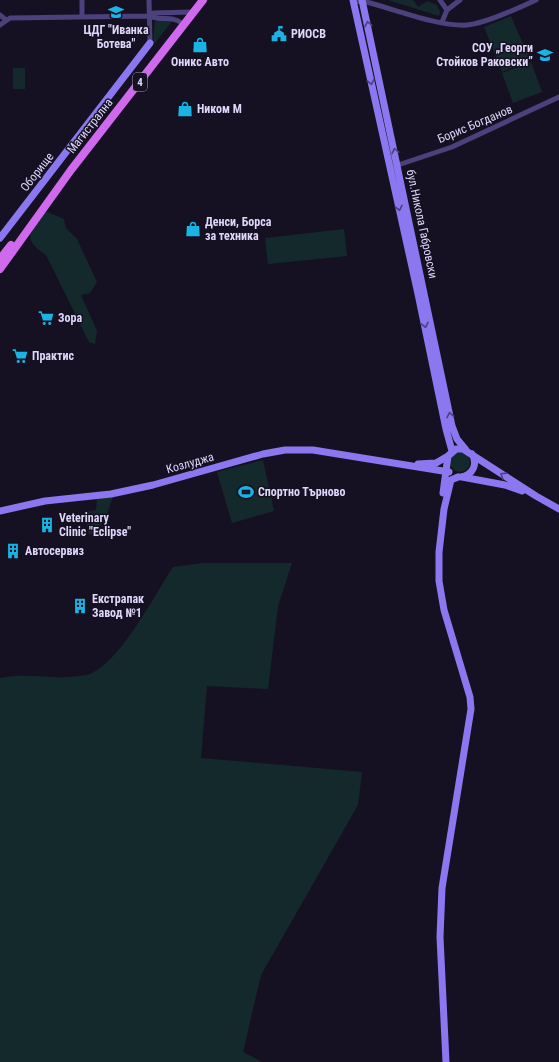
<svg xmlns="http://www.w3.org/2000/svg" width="559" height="1062" font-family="'Roboto Condensed',sans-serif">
<rect width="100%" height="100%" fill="#161122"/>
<!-- green -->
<path fill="#14292b" d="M388,0h25l5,7 9,-6 10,4 3,7 -1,4z
M511,16l19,44 -28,12 -18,-45z
M173,20l-18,23h-2l2,-22z
M531,62l11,30 -29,11 -11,-30z
M13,68h12v21h-12z
M45,211l19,8 2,9 11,11 20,43 -7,11 -9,2 16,36 -2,13 -6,-2 -43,-87c-26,-18 -15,-22 -1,-44z
M344,229l3,27 -79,8 -3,-26z
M450 462a10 10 0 1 1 20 0a10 10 0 1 1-20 0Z
M263,460l11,51 -42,12 -15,-51z
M113,496l-8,25 -15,14 -1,-1 -4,-22 11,-2 1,-12z
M202,563h90l-14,43 -10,83 -61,-3 -6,72 161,14 -4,33 -97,170 -18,77 19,10h-262v-384c24,-5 46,0 70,-1 7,-1 19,-1 24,-5 31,-18 59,-75 79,-105z"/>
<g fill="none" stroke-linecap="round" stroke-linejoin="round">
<!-- street -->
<path stroke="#4b417c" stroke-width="5" d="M82,0v17
M149,0l1,43
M440,0l7,10 -5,12
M354,2l9,-1c28,7 76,26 104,24 16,-1 54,-18 69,-25
M447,10l13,-10
M0,15l6,5
M149,16l4,-3 40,-1
M0,25l10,-7 139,-2c13,6 23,-2 35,9
M398,165l54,-18 107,-50"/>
<!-- secondary -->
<path stroke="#8b78f0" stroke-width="7" d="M353,0l65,294 28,135 6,22
M362,0l90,426 5,13 9,11
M0,238l150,-195
M418,464l18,-1 12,-7
M461,477c12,-2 17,-13 11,-23
M462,477l43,8 17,6
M443,493l5,-37 8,-7h7l73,47 23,13
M0,511l45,-10 66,-7 42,-9 110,-31 22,-4h28l136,22
M446,1062l-6,-125 2,-49 29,-179 -1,-12 -26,-87 -5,-29v-29l5,-43 7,-29 7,-3"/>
<!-- primary -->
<path stroke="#cf69ee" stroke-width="8" d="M0,259l11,-14
M0,269l71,-99 132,-170"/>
</g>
<!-- one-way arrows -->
<defs><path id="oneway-chevron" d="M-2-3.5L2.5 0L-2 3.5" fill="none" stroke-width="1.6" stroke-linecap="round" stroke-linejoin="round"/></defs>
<g stroke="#4b3f7f">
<use href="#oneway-chevron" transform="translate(368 24) rotate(-102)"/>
<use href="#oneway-chevron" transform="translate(371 82) rotate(78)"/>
<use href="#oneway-chevron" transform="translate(395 151) rotate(-102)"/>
<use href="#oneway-chevron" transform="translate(399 208) rotate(78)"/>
<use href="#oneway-chevron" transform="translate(425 325) rotate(78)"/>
<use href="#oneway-chevron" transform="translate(450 415) rotate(-101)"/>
<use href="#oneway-chevron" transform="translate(503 475) rotate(-148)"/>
</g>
<!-- icons -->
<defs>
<symbol id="school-bare" viewBox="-9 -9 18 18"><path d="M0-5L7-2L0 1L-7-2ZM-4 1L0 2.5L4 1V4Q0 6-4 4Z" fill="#19b4e4" stroke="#161122" stroke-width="2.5" paint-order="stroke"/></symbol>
<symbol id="civic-bare" viewBox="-9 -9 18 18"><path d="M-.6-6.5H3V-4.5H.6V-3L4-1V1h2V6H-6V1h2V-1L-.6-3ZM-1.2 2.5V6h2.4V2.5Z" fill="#19b4e4" stroke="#161122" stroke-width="2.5" paint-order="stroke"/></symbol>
<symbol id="shop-bare" viewBox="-9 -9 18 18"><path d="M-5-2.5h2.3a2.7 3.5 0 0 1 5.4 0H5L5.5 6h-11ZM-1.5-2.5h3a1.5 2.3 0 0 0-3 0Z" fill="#19b4e4" stroke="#161122" stroke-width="2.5" paint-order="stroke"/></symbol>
<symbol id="supermarket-bare" viewBox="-9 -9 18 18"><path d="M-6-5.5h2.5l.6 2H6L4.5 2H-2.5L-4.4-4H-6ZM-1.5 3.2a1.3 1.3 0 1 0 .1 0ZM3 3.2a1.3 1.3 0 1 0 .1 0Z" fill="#19b4e4" stroke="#161122" stroke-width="2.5" paint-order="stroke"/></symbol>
<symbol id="stadium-bare" viewBox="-9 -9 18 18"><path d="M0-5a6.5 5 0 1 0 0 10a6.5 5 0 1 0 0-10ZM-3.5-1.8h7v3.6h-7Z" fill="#19b4e4" stroke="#161122" stroke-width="2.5" paint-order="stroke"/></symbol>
<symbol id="building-bare" viewBox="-9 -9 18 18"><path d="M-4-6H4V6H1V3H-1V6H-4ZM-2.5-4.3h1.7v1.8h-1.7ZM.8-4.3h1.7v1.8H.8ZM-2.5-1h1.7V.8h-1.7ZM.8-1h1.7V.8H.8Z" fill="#19b4e4" stroke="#161122" stroke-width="2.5" paint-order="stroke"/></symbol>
</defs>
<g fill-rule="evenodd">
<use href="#school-bare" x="105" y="1" width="22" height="22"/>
<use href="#civic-bare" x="268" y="23" width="22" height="22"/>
<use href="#shop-bare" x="189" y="34" width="22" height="22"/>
<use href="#school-bare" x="534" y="44" width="22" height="22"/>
<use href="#shop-bare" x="174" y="98" width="22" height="22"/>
<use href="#shop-bare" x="182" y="218" width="22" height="22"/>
<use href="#supermarket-bare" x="35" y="307" width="22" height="22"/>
<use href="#supermarket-bare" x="9" y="345" width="22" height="22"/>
<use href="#stadium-bare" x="235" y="481" width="22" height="22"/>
<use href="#building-bare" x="36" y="514" width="22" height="22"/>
<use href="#building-bare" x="2" y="540" width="22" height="22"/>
<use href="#building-bare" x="69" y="595" width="22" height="22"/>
</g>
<g text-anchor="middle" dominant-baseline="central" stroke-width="3" stroke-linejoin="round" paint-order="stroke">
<!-- shield labels -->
<rect fill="#161122" stroke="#a39bb9" stroke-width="1" x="133" y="73" width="14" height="18" rx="3"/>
<g font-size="11" font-weight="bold" fill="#dfd6fa">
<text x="140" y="82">4</text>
</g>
<!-- poi labels -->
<g font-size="12" font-weight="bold" fill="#dfd6fa" stroke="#161122" text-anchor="start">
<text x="116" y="30" text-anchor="middle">ЦДГ "Иванка<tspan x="116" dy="14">Ботева"</tspan></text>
<text x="291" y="34">РИОСВ</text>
<text x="533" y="48" text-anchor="end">СОУ „Георги<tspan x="533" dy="14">Стойков Раковски”</tspan></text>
<text x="200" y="62" text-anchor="middle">Оникс Авто</text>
<text x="197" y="109">Ником М</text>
<text x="205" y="222">Денси, Борса<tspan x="205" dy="14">за техника</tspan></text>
<text x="58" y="318">Зора</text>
<text x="32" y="356">Практис</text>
<text x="258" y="492">Спортно Търново</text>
<text x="59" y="518">Veterinary<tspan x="59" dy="14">Clinic "Eclipse"</tspan></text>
<text x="25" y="551">Автосервиз</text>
<text x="92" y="599">Екстрапак<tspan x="92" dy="14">Завод №1</tspan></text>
</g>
<!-- street labels -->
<g font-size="12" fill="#dfd6fa" stroke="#161122">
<text transform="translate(475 124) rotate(-23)">Борис Богданов</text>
<text transform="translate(90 126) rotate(-52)">Магистрална</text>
<text transform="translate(37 172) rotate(-52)">Оборище</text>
<text transform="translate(422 224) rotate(78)">бул.Никола Габровски</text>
<text transform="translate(190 463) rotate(-16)">Козлуджа</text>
</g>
</g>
</svg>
